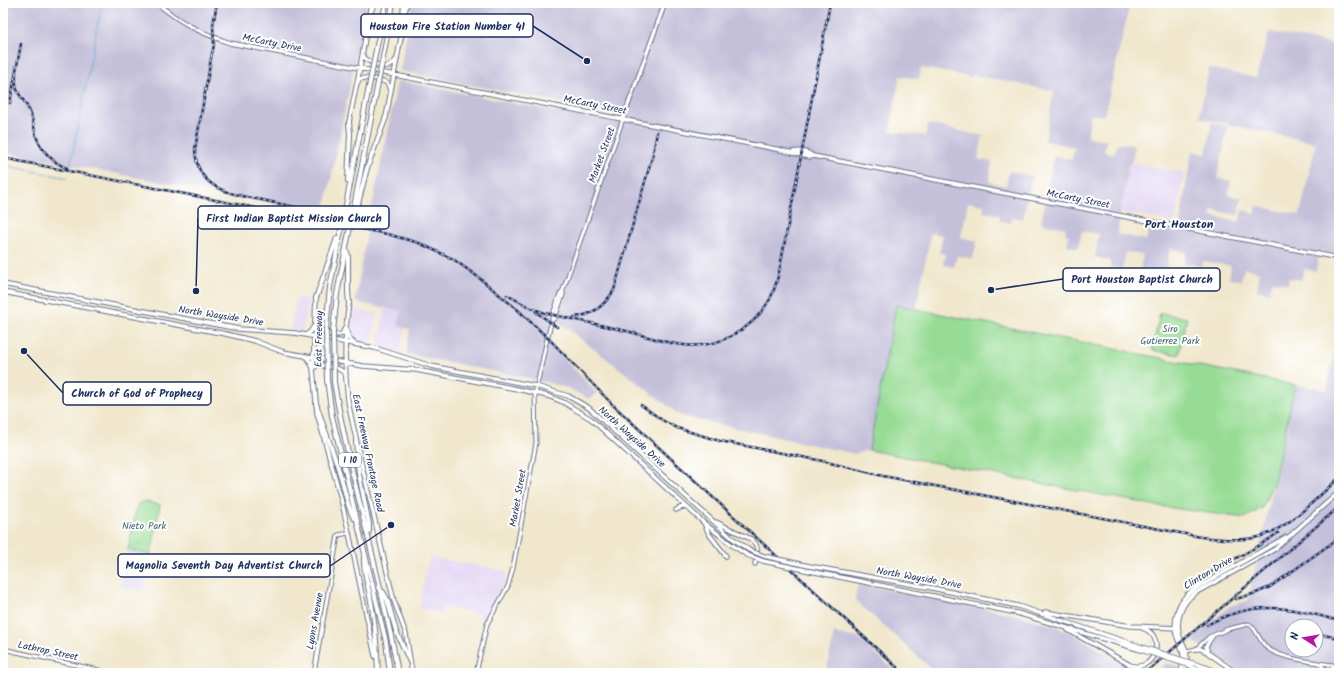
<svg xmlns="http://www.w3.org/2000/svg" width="1342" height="676" font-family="Kalam,sans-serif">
<rect width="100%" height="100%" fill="#fff"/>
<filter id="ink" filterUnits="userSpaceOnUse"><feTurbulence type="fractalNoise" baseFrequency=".025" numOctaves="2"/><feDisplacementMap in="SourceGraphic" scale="8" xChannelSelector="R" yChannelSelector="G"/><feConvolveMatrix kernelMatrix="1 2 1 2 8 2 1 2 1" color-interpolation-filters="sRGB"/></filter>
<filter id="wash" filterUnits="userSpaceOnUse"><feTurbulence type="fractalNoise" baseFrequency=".012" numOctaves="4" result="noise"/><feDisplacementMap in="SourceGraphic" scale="16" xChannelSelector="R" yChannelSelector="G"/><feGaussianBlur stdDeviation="0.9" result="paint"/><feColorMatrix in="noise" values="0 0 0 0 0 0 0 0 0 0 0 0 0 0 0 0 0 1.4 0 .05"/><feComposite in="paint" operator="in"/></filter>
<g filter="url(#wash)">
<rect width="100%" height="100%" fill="#f0e7cc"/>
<!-- built -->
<path fill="#e1d4f3" d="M1131,163l53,10 -9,48 -2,1 -51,-10 -1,-2 8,-46z
M297,298l12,1 -7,33 -12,-3z
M385,308l16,3 4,16 -4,26 -23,-7z
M355,309l22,4 -5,30 -17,-2 -4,-4v-11z
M128,550l23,5 -7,36 -23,-4z
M430,557l76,14 -1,10 -20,37 -6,-1v-3l-37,-7 -1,6 -22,-5 10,-49z"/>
<!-- industrial -->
<path fill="#c5c0da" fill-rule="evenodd" d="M3,3h364l-43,210 -321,-61z
M412,3h694l23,5 -25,108 -13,-2 -4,23 19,3 -2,12 11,2 2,-11 18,3 -4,17 -2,1 -12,70 29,6 4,-14 28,6 14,-81 14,3 6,-31 16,3 -11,52 14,3 -3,14 14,3 -4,17 -26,-5 -2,6 29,6 3,-12 13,3 2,-7 43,9 16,-72 -117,-25 10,-50 47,10 13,-46 70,13v210l-19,-4 -4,20 -12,-2 -3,11 -12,-2 -1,6 -16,-3 -3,12 -12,-3 3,-18 -16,-4 -3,13 -12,-3 2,-12 -28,-5 -2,5 -17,-3 2,-11 -16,-4 -6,30 -25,-5 4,-18 -17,-3 -4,17 -12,-2 1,-6 -16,-4 4,-23 -17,-3 -4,17 -11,-2 2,-11 -4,-1 1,-6 -25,-5 13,-67 18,3 2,-12 -29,-6 9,-50 -81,-16 -1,2 -51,-9 -2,11 -19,-3 -10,55 35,5 3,-12 55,12 -5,23 14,3 -3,20 17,4 3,-15 23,5 -9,43 -11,-2 -1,6 -12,-2 1,-6 -17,-3 1,-7 -16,-3 -7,35 16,4 -4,18 -16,-3 -3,11 -11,-2 2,-11 -6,-1 4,-18 -12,-2 -15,76 -20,-3 -27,144 -14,4 -174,-38 -126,-97 -6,24 48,50 -8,6 -21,-11 -35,-9 -127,-25 4,-25 -12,-3 3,-15 -46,-9 13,-75 29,-144 2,-2 140,27 79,14 2,-8 -220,-43z
M1339,331v342h-97l-51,-33 39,-34 18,-5 47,-216 32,5zM1292,626h24v24h-24z
M858,584l155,30 39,11 22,9 64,39h-202l-81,-73z
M834,633l24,5 39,35h-71z
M1166,663l14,4 -1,6h-24z"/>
<!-- green -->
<path fill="#97dc94" stroke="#598679" d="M896,305l399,80 -22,99 -11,24 -17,10 -87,-12 -289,-56z
M1160,313l27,5 -8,36 -1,1 -26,-5z
M142,501l18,4 -9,50 -23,-5 9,-45z"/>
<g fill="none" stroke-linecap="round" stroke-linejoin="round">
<!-- stream -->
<path stroke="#4fa5cb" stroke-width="1" d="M3,165l64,13 1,-2
M70,167l32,-164"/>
</g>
</g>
<g filter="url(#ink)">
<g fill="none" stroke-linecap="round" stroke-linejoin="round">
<defs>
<path id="minor" d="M552,320l3,-2 8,-23v-4
M3,649l109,24
M1186,651l10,-2 13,-12 19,-8 21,-5c6,2 10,17 18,24 14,11 48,14 66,17l-3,8
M1318,663l6,5 2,5
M314,673l24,-138 11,-2
M476,673l11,-49 21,-38 5,-18 23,-125 -1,-49 12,-55 5,-19v-3l8,-23 3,-4 60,-171"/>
<path id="major" d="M157,3c23,20 44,30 73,40l551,107 28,7 4,-1
M404,17l3,-14
M363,55c2,7 19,12 26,11 3,-1 5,-3 7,-6
M358,82l1,-3c6,-2 24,0 29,5 0,1 2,6 2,7
M386,117l17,-90
M623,119l42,-116
M349,122l11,-54 11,-65
M793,152c7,-2 15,0 20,4l526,102
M3,284l236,45 56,4 80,15 56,18 105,20 32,10 21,12 104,95 39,35 17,12
M3,292l223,42 29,7 28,11 80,14 53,4 101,19 31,7 15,6 28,17 112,103 29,23 15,10
M316,298l-3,70 4,45 23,82 9,38 26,123
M349,303c-5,32 -5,65 -1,97 2,14 6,28 9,43
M315,324c6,9 16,13 27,10l3,-6
M347,332l2,7 5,4
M306,335l4,-3 4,-6
M305,356l4,4 4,8 5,-3h3l18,4 7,5
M358,449l36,152 12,33 6,39
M676,510l6,-3 6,1
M716,522l35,17c9,7 6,15 4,25
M704,523l5,11 17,22
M809,566l123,22 86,18 124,41
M810,571l207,42 124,37
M1045,612l86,14 47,2
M1068,630l62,35c24,9 38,-30 12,-37
M1212,637l-6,9 2,7 29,20
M1196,649h5l6,3
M1205,667l16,6
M1202,670l8,3
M1181,673c1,-6 3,-12 2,-19 -1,-7 -5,-13 -7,-20 -3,-17 3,-35 17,-44l93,-53
M1185,673c1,-7 3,-15 1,-22 -1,-5 -4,-9 -6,-14 -5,-16 1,-34 15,-44l80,-44 64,-57"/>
<path id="highway" d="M370,14l4,-11
M402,29l2,-26
M376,50l10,-47
M384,52l9,-49
M348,181l2,-47 -1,-12
M355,212l3,-8 9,-36 19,-51
M347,252l1,5v35l1,11
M316,298l21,-60
M326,330l4,-43 38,-195
M333,331l4,-37 39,-201
M327,380l5,36 54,226 4,31
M334,382c12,74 33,146 49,219 6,24 11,48 15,72
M316,403c7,24 17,47 24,71 5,14 6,31 14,44
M356,441l3,33 10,50v7
M364,556c-1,14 3,26 6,40 5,25 7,51 8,77
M383,592l4,7 9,32 14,31"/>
</defs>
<!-- minor casing -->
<use href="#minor" stroke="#666f84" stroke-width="5"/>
<!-- major casing -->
<use href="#major" stroke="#666f84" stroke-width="5.5"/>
<!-- highway casing -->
<use href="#highway" stroke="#666f84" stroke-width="6"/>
<!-- minor -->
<use href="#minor" stroke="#fff" stroke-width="3"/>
<!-- major -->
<use href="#major" stroke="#fff" stroke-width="3.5"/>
<!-- highway -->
<use href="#highway" stroke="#fff" stroke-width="4"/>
<defs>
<path id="rail" d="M1116,3l13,2
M212,53l-17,96c1,40 35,45 67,51 17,4 35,7 52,11
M211,58l3,-13 -1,-20 4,-22
M16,73c-2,24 6,20 14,39 3,7 4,16 6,24 5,14 17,27 31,32
M10,103l11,-59
M3,158l384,76 32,9 34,16 25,18 40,33 34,32 61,63 290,268
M507,295l24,13 14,5c29,7 59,12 89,20 16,4 33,11 50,12 35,4 69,-16 86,-46 5,-10 8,-21 10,-32l50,-264
M536,312l21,15
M574,317c18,-1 31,-12 40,-27l39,-136 4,-22
M641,405l21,15 15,8 43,13 98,19 65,16 318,61c17,2 36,4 53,1 34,-7 60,-38 85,-60
M1186,586l74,-41 18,-12
M1236,599l20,-6 14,-6 69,-49
M1207,625c46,-26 85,-18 132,-4
M1318,634l21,4
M1145,673l194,-166"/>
</defs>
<!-- rail casing -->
<use href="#rail" stroke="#1b2f5e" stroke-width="2.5"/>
<!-- rail -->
<use href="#rail" stroke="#fff" stroke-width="1" stroke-dasharray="3" stroke-linecap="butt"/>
<defs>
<path id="major-bridge" d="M749,550l15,6 45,10
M747,555l16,6 47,10
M1142,647l63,20
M1141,650l47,15 16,7"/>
<path id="highway-bridge" d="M368,92l8,-42
M376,93l8,-41
M326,330l1,50
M333,331l1,51"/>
</defs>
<!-- major-bridge casing -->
<use href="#major-bridge" stroke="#666f84" stroke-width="5.5" stroke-linecap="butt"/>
<!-- highway-bridge casing -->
<use href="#highway-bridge" stroke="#666f84" stroke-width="6" stroke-linecap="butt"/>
<!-- major-bridge -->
<use href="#major-bridge" stroke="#fff" stroke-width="3.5"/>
<!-- highway-bridge -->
<use href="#highway-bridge" stroke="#fff" stroke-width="4"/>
</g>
</g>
<g text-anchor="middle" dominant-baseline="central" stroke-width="4" stroke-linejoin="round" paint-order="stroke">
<!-- shield labels -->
<rect fill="#fff" stroke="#5f6d8e" stroke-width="1" x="339" y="453" width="22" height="14" rx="3"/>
<g font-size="9" font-weight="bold" fill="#1b2f5e">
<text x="350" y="460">I 10</text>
</g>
<!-- street labels -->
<g font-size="10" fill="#1b2f5e" stroke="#fff">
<text transform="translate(272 43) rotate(11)">McCarty Drive</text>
<text transform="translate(595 105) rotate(11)">McCarty Street</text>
<text transform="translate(602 155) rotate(-70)">Market Street</text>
<text transform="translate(1078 199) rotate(11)">McCarty Street</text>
<text transform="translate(221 316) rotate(9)">North Wayside Drive</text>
<text transform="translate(319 339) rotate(-89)">East Freeway</text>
<text transform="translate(632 437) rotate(42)">North Wayside Drive</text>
<text transform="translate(368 453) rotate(78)">East Freeway Frontage Road</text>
<text transform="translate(518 498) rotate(-80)">Market Street</text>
<text transform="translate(1208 573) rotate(-31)">Clinton Drive</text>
<text transform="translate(919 578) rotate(10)">North Wayside Drive</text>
<text transform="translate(315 621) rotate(-80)">Lyons Avenue</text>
<text transform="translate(48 651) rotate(12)">Lathrop Street</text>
</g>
<!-- park labels -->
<g font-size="10" fill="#40636e" stroke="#fff">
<text x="1170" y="329">Siro<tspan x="1170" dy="12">Gutierrez Park</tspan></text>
<text x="144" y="526">Nieto Park</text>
</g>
<!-- quarter labels -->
<g font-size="12" font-weight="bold" fill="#1b2f5e" stroke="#fff">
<text x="1179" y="224">Port Houston</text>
</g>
</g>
<!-- callouts -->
<path fill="none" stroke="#1b2f5e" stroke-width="1.5" d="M587 61L533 26M196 291L198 218M991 290L1063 279M24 351L63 393M391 525L330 566"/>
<g fill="#1b2f5e" stroke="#fff" stroke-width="1.5">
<circle cx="587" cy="61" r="4"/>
<circle cx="196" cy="291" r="4"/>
<circle cx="991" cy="290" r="4"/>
<circle cx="24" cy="351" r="4"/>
<circle cx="391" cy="525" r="4"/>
</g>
<g fill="#fff" stroke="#1b2f5e" stroke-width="1.5">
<rect x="361" y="14" width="172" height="23" rx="4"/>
<rect x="198" y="206" width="191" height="23" rx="4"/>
<rect x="1063" y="268" width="157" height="23" rx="4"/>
<rect x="63" y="382" width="148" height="23" rx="4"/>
<rect x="118" y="554" width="212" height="23" rx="4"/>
</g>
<g font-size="11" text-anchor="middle" font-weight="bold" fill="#1b2f5e">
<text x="447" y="30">Houston Fire Station Number 41</text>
<text x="294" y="222">First Indian Baptist Mission Church</text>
<text x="1142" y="283">Port Houston Baptist Church</text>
<text x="137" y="397">Church of God of Prophecy</text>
<text x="224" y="569">Magnolia Seventh Day Adventist Church</text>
</g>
<!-- margin -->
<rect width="1342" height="676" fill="none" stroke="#fff" stroke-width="16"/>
<!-- north arrow -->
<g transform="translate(1304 638) rotate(282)"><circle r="19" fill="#ffffff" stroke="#a4acbf"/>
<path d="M0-3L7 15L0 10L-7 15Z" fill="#b5179e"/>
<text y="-6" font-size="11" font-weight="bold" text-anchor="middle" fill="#1b2f5e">N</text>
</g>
</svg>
